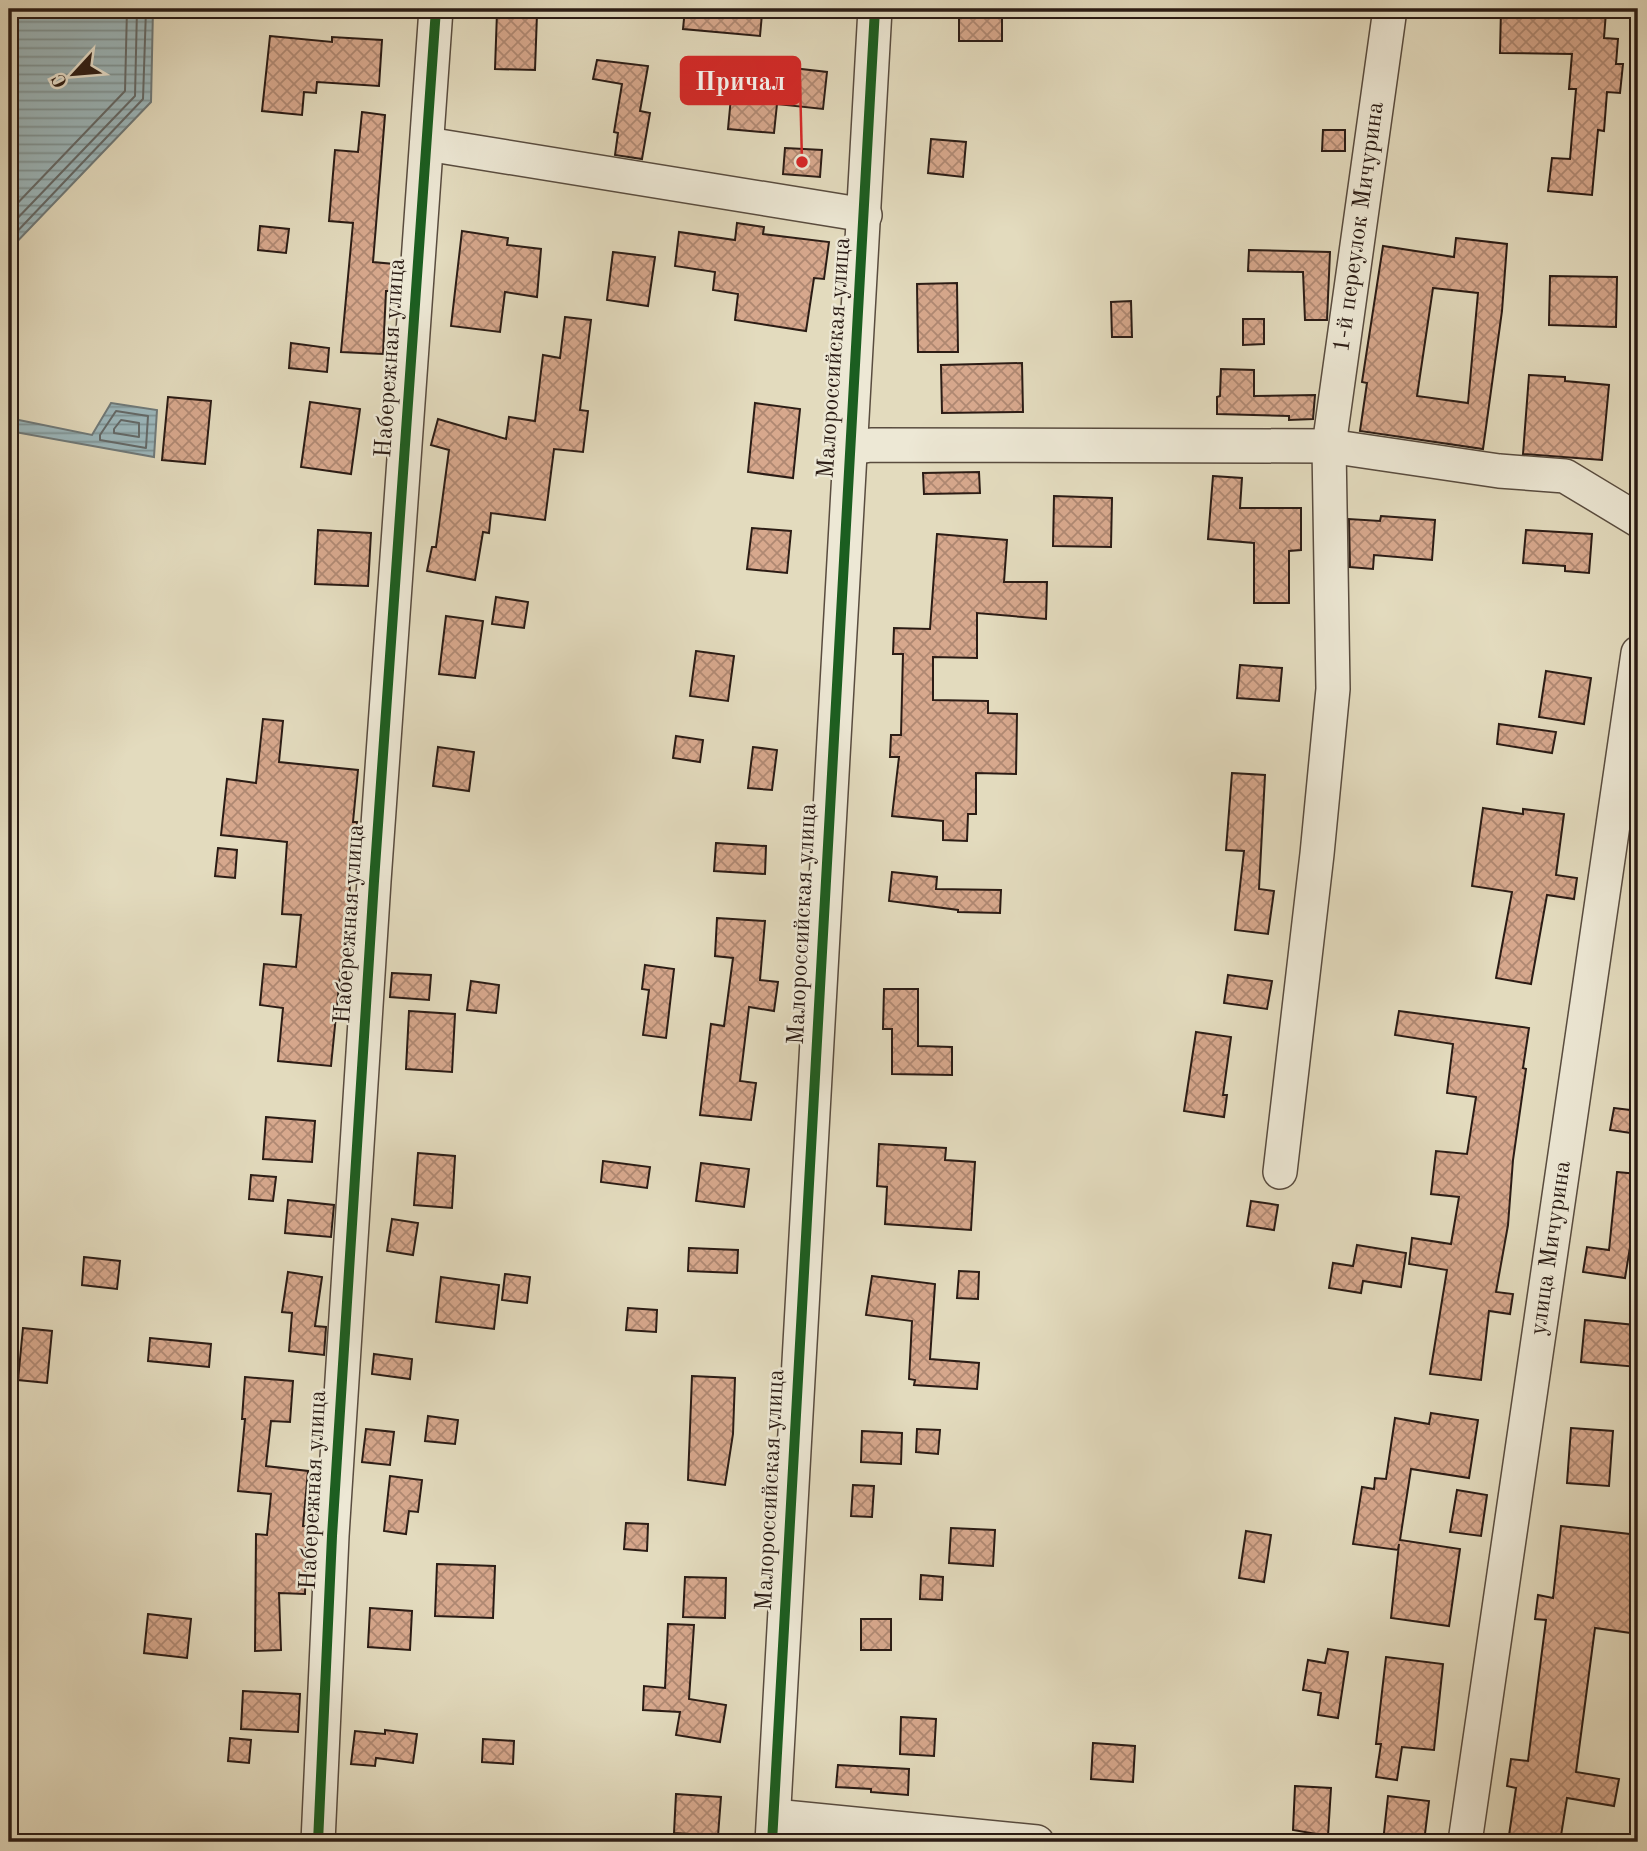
<svg xmlns="http://www.w3.org/2000/svg" width="1647" height="1851" font-family="'Old Standard TT',serif">
<defs>
<pattern id="water-rules" width="6" height="5" patternUnits="userSpaceOnUse" patternTransform="scale(1.75)"><rect width="6" height="5" fill="#9cb8bd"/><path d="M0 2.5h6" fill="none" stroke="#7f9598"/></pattern>
<pattern id="building-cross-hatch" width="8" height="8" patternUnits="userSpaceOnUse" patternTransform="scale(1.75)"><rect width="8" height="8" fill="#d7a88d"/><path d="M0 0l8 8M0 8l8-8" fill="none" stroke="#af8872"/></pattern>
</defs>
<rect width="100%" height="100%" fill="#e3dbbe"/>
<filter id="stains"><feTurbulence type="fractalNoise" baseFrequency=".00286" numOctaves="4"/><feColorMatrix values="0 0 0 0 .2 0 0 0 0 .09 0 0 0 0 .02 0 0 0 .5 -.17"/></filter>
<radialGradient id="worn" r=".72"><stop offset=".6" stop-color="#630" stop-opacity="0"/><stop offset="1" stop-color="#630" stop-opacity=".3"/></radialGradient>
<!-- water -->
<path fill="url(#water-rules)" stroke="#6f7a7a" stroke-width="2" d="M9,9h144l-2,93 -142,148z
M111,403l46,7 -3,47 -145,-26v-13l83,17z"/>
<g fill="none" stroke-linecap="round" stroke-linejoin="round">
<!-- shore -->
<path stroke="#646a69" stroke-width="2" d="M9,212l116,-121 2,-82
M9,227l126,-131 2,-87
M9,240l134,-141 3,-90
M116,411l32,5 -2,32 -46,-8v-5z
M121,420l18,3v14l-25,-4v-4z"/>
</g>
<!-- building -->
<path fill="url(#building-cross-hatch)" stroke="#2b1c15" stroke-width="2" fill-rule="evenodd" d="M685,9h27l50,5 -2,22 -77,-7z
M959,9h43v32h-43z
M1501,9h68l37,3 -2,26 14,1 -2,25h7l-3,29 -13,-1 -3,39 -6,-1 -6,65 -44,-4 4,-33 18,1 6,-70h-7l3,-35 -72,-1z
M497,12l40,2 -2,56 -40,-1z
M270,36l62,6v-5l50,3 -3,46 -62,-4 -1,11 -12,-1 -2,23 -40,-4z
M597,60l51,6 -8,45 10,2 -8,46 -27,-4 3,-22 -4,-1 8,-48 -29,-5z
M739,62l88,10 -4,37 -46,-5 -3,29 -46,-4 5,-53h5z
M362,112l23,3 -12,147 21,2 -3,27h-5l-3,63 -42,-2 12,-129 -24,-2 6,-71 23,2z
M1323,130h22v21h-23z
M931,139l35,3 -3,35 -35,-4z
M785,148l37,2 -2,27 -37,-3z
M737,223l27,4 -1,7 66,8 -5,37 -10,-1 -8,53 -71,-11 3,-26 -25,-4 2,-18 -40,-6 4,-34 56,8z
M260,226l29,3 -3,24 -28,-3z
M462,231l46,7 -1,7 34,4 -4,48 -32,-5 -5,40 -49,-6z
M1456,238l51,6 -5,67 -19,138 -123,-18 7,-48 -5,-1 21,-136 71,11zM1433,288l45,5 -10,110 -51,-7z
M1249,250l81,2 -3,68h-22l-2,-48 -55,-1z
M613,252l42,5 -7,49 -41,-6z
M1550,276l67,1 -1,50 -67,-2z
M957,283l1,69h-40l-1,-68z
M1131,301l1,36h-20l-1,-35z
M565,317l26,3 -11,90 8,1 -5,41 -29,-3 -9,71 -54,-7 -2,20 -6,-1 -8,48 -48,-9 5,-24h4l13,-97 -18,-5 7,-26 68,20 3,-22 26,4 8,-66 17,3z
M1243,319h21v25l-21,1z
M291,343l38,5 -2,24 -38,-4z
M1022,363l1,49 -81,1 -1,-48z
M1221,369l33,1v26l61,-1 -2,24 -24,1v-4l-72,-2v-17l3,-1z
M1529,375l36,2v4l44,4 -7,75 -79,-6z
M168,397l43,4 -6,63 -43,-4z
M310,402l50,7 -9,65 -50,-7z
M755,403l45,6 -7,69 -45,-6z
M979,472l1,21 -56,1 -1,-21z
M1213,476l29,2 -2,30h61v42l-12,1v52h-35v-60l-46,-4z
M1054,496l58,2 -1,49 -58,-1z
M1381,516l54,4 -3,40 -58,-5 -1,14 -23,-2 -1,-48 31,2z
M752,528l39,3 -4,42 -40,-4z
M318,530l53,3 -3,53 -53,-2z
M1526,530l66,4 -3,39 -24,-2v-5l-42,-3z
M937,534l70,6 -3,42h43l-1,37 -69,-6v45l-44,-1v43l55,1v12l29,1 -1,60 -40,-1v41h-8l-1,27 -24,-1v-19l-51,-5 7,-59h-9l1,-22h10l2,-81h-10l1,-26 36,1z
M496,597l32,5 -4,26 -32,-4z
M446,616l37,5 -8,57 -36,-4z
M696,651l38,5 -6,45 -38,-5z
M1240,665l42,3 -3,33 -42,-3z
M1546,671l45,7 -7,46 -45,-7z
M263,719l20,2 -4,41 79,8 -5,52h4l-3,27h-2l-5,87 4,1 -2,29 -8,-1 -10,101 -53,-5 5,-53 -23,-3 4,-41 32,3 5,-52 -19,-1 5,-72 -66,-7 6,-56 29,4z
M1499,724l57,8 -4,21 -55,-9z
M676,736l27,4 -3,22 -27,-4z
M438,747l36,5 -5,39 -36,-5z
M753,747l24,3 -5,40 -24,-2z
M1232,773l33,2 -6,114 15,2 -6,43 -33,-4 9,-79 -18,-1z
M1483,808l40,6v-5l41,5 -8,61 21,3 -3,21 -27,-4 -16,89 -35,-6 16,-86 -40,-6z
M716,843l50,3 -1,28 -51,-3z
M218,848l19,2 -2,28 -20,-2z
M892,872l45,5 -1,12 65,1 -1,23 -42,-1v-2l-69,-9z
M717,918l48,3 -5,59 18,2 -4,29 -25,-4 -9,74 16,2 -5,37 -51,-5 11,-91 13,2 9,-68 -18,-2z
M645,965l29,4 -8,69 -23,-3 6,-45 -7,-1z
M392,973l39,2 -2,25 -39,-3z
M1228,975l44,6 -5,28 -43,-6z
M471,981l28,4 -3,28 -29,-3z
M884,989h34v57l34,1v28l-60,-1v-45h-9z
M409,1011l46,3 -3,58 -46,-3z
M1399,1011l130,17 -6,40 3,1 -13,91 -5,65 -12,67 17,2 -3,20 -21,-3 -8,69 -51,-6 17,-104 -38,-6 3,-26 39,6 8,-47 -28,-3 5,-43 31,3 9,-57 -29,-4 6,-49 -58,-9z
M1196,1032l35,5 -8,58h4l-3,22 -40,-6z
M1614,1108l24,3v23l-28,-4z
M266,1117l49,4 -3,41 -49,-3z
M879,1144l67,4 -1,12 30,2 -4,68 -86,-6 2,-37 -10,-1z
M418,1153l37,3 -3,52 -38,-3z
M603,1161l47,6 -3,21 -46,-6z
M701,1163l48,6 -5,38 -48,-6z
M1617,1172l21,2v61h-6l-7,43 -42,-6 4,-25 22,3z
M251,1175l25,2 -3,24 -24,-2z
M288,1200l46,5 -3,32 -46,-4z
M1251,1201l27,4 -4,25 -27,-4z
M392,1219l26,4 -5,32 -26,-4z
M1357,1245l49,8 -5,34 -38,-6 -2,12 -32,-5 4,-25 20,3z
M689,1248l49,2 -1,23 -49,-2z
M84,1257l36,4 -3,28 -35,-4z
M959,1271l20,1 -1,27 -21,-1z
M288,1272l34,5 -7,49 11,1 -2,28 -35,-4 3,-38 -10,-1z
M505,1274l25,3 -3,26 -25,-3z
M872,1276l63,8 -5,75 49,4 -2,26 -63,-4 1,-5 -6,-1 3,-58 -46,-6z
M441,1277l58,8 -5,44 -58,-7z
M628,1308l29,2 -1,22 -30,-2z
M1585,1320l50,5 -2,21 5,1v20l-57,-5z
M23,1328l29,3 -5,52 -29,-3z
M150,1338l61,6 -2,23 -61,-6z
M374,1354l38,5 -2,20 -38,-5z
M692,1376l43,2 -2,56 -8,51 -37,-5z
M245,1377l48,4 -3,41 -19,-1 -5,45 42,5 -5,55 10,1 -1,22 -6,-1 -1,46 -26,-1 2,57 -26,1 1,-117 11,1 4,-41 -33,-3 7,-72h-3z
M1431,1413l47,7 -9,58 -58,-9 -11,71 60,9 -11,77 -58,-8 8,-74 -1,6 -45,-6 9,-57 12,2 1,-11 11,1 9,-61 34,6z
M428,1416l30,4 -3,24 -30,-3z
M1571,1428l42,3 -4,55 -42,-3z
M366,1429l28,3 -4,33 -28,-3z
M917,1429l23,1 -2,24 -22,-2z
M862,1431l40,2 -1,31 -40,-2z
M390,1476l32,4 -4,32 -9,-1 -3,23 -22,-3z
M853,1485l21,1 -2,31 -21,-1z
M1457,1490l30,5 -6,41 -31,-4z
M626,1523l22,1 -1,27 -23,-2z
M1561,1526l77,9v99l-43,-6 -19,144 43,7 -5,27 -47,-8 -7,44h-52l8,-54 -9,-2 4,-27 17,2 18,-141 -11,-1 3,-24 15,3z
M951,1528l44,2 -2,36 -44,-3z
M1246,1531l25,4 -7,47 -25,-4z
M437,1564l58,2 -2,52 -58,-2z
M921,1575l22,2 -1,23 -22,-1z
M685,1577l41,1 -1,40 -42,-1z
M370,1608l42,3 -2,39 -42,-3z
M148,1614l43,5 -4,39 -43,-5z
M861,1619h30v31h-30z
M668,1624l26,1 -5,74 37,6 -6,37 -44,-7 4,-23 -37,-2 1,-24 21,2z
M1328,1649l20,3 -10,66 -20,-3 3,-22 -18,-3 5,-30 17,3z
M1386,1657l57,7 -9,86 -32,-3 -5,33 -21,-3 5,-33h-5z
M243,1691l57,3 -2,38 -57,-3z
M901,1717l35,2 -2,37 -34,-2z
M385,1730l32,4 -4,29 -37,-5 -1,8 -24,-2 4,-33 30,3z
M230,1738l21,2 -2,23 -21,-2z
M483,1739l31,2 -1,23 -31,-2z
M1093,1743l42,3 -2,36 -42,-3z
M838,1765l71,4 -1,26 -37,-3v-3l-35,-2z
M1295,1786l36,2 -3,48 -35,-6z
M676,1794l45,3 -3,39 -44,-3z
M1388,1796l41,5 -5,41h-41z"/>
<g fill="none" stroke-linecap="round" stroke-linejoin="round">
<defs>
<g id="minor">
<path d="M427,144l438,71"/>
<path d="M851,448l20,-3 458,1 170,25 66,5 73,44"/>
<path id="s1" d="M1280,1172l37,-318 16,-165 -4,-243 61,-437"/>
<path d="M774,1816l263,26"/>
<path d="M318,1842l14,-306 42,-655 62,-872"/>
<path d="M772,1842l103,-1833"/>
<path id="s2" d="M1465,1842l173,-1189"/>
</g>
</defs>
<!-- minor casing -->
<use href="#minor" stroke="#594c3f" stroke-width="36"/>
<!-- minor -->
<use href="#minor" stroke="#ede8d5" stroke-width="33"/>
<defs>
<path id="cycleway" d="M318,1842l14,-306 42,-655 62,-872
M772,1842l103,-1833"/>
</defs>
<!-- cycleway casing -->
<use href="#cycleway" stroke="#ede8d5" stroke-width="15"/>
<!-- cycleway -->
<use href="#cycleway" stroke="#1b5e20" stroke-width="10"/>
</g>
<g text-anchor="middle" dominant-baseline="central" stroke-width="5" stroke-linejoin="round" paint-order="stroke">
<!-- street labels -->
<g font-size="24" fill="#2b1c15" stroke="#ede8d5">
<text stroke="none"><textPath href="#s1" startOffset="950">1-й переулок Мичурина</textPath></text>
<text transform="translate(391 358) rotate(-86)">Набережная улица</text>
<text transform="translate(835 358) rotate(-86)">Малороссийская улица</text>
<text transform="translate(350 924) rotate(-86)">Набережная улица</text>
<text transform="translate(803 924) rotate(-87)">Малороссийская улица</text>
<text stroke="none"><textPath href="#s2" startOffset="600">улица Мичурина</textPath></text>
<text transform="translate(314 1490) rotate(-87)">Набережная улица</text>
<text transform="translate(771 1490) rotate(-87)">Малороссийская улица</text>
</g>
</g>
<!-- callouts -->
<path fill="none" stroke="#d62828" stroke-width="2.5" d="M802 162L800 81"/>
<circle fill="#d62828" stroke="#ede8d5" stroke-width="2.5" cx="802" cy="162" r="7"/>
<rect fill="#d62828" stroke="#d62828" stroke-width="2.5" x="681" y="57" width="119" height="47" rx="7"/>
<g font-size="26" text-anchor="middle" font-weight="bold" fill="#fff">
<text x="740" y="90">Причал</text>
</g>
<!-- margin -->
<rect width="1647" height="1851" fill="none" stroke="#e3dbbe" stroke-width="35"/>
<rect x="10" y="10" width="1626" height="1830" fill="none" stroke="#2b1c15" stroke-width="3.5"/>
<rect x="18" y="18" width="1612" height="1816" fill="none" stroke="#2b1c15" stroke-width="2"/>
<!-- north arrow -->
<g transform="translate(74 74) rotate(244)" stroke="#ede8d5" stroke-width="5" paint-order="stroke">
<path d="M0-5L12 26L0 18L-12 26Z" fill="#2b1c15"/>
<text y="-10" font-size="19" font-weight="bold" text-anchor="middle" fill="#2b1c15">С</text>
</g>
<rect width="100%" height="100%" filter="url(#stains)"/>
<rect width="100%" height="100%" fill="url(#worn)"/>
</svg>
